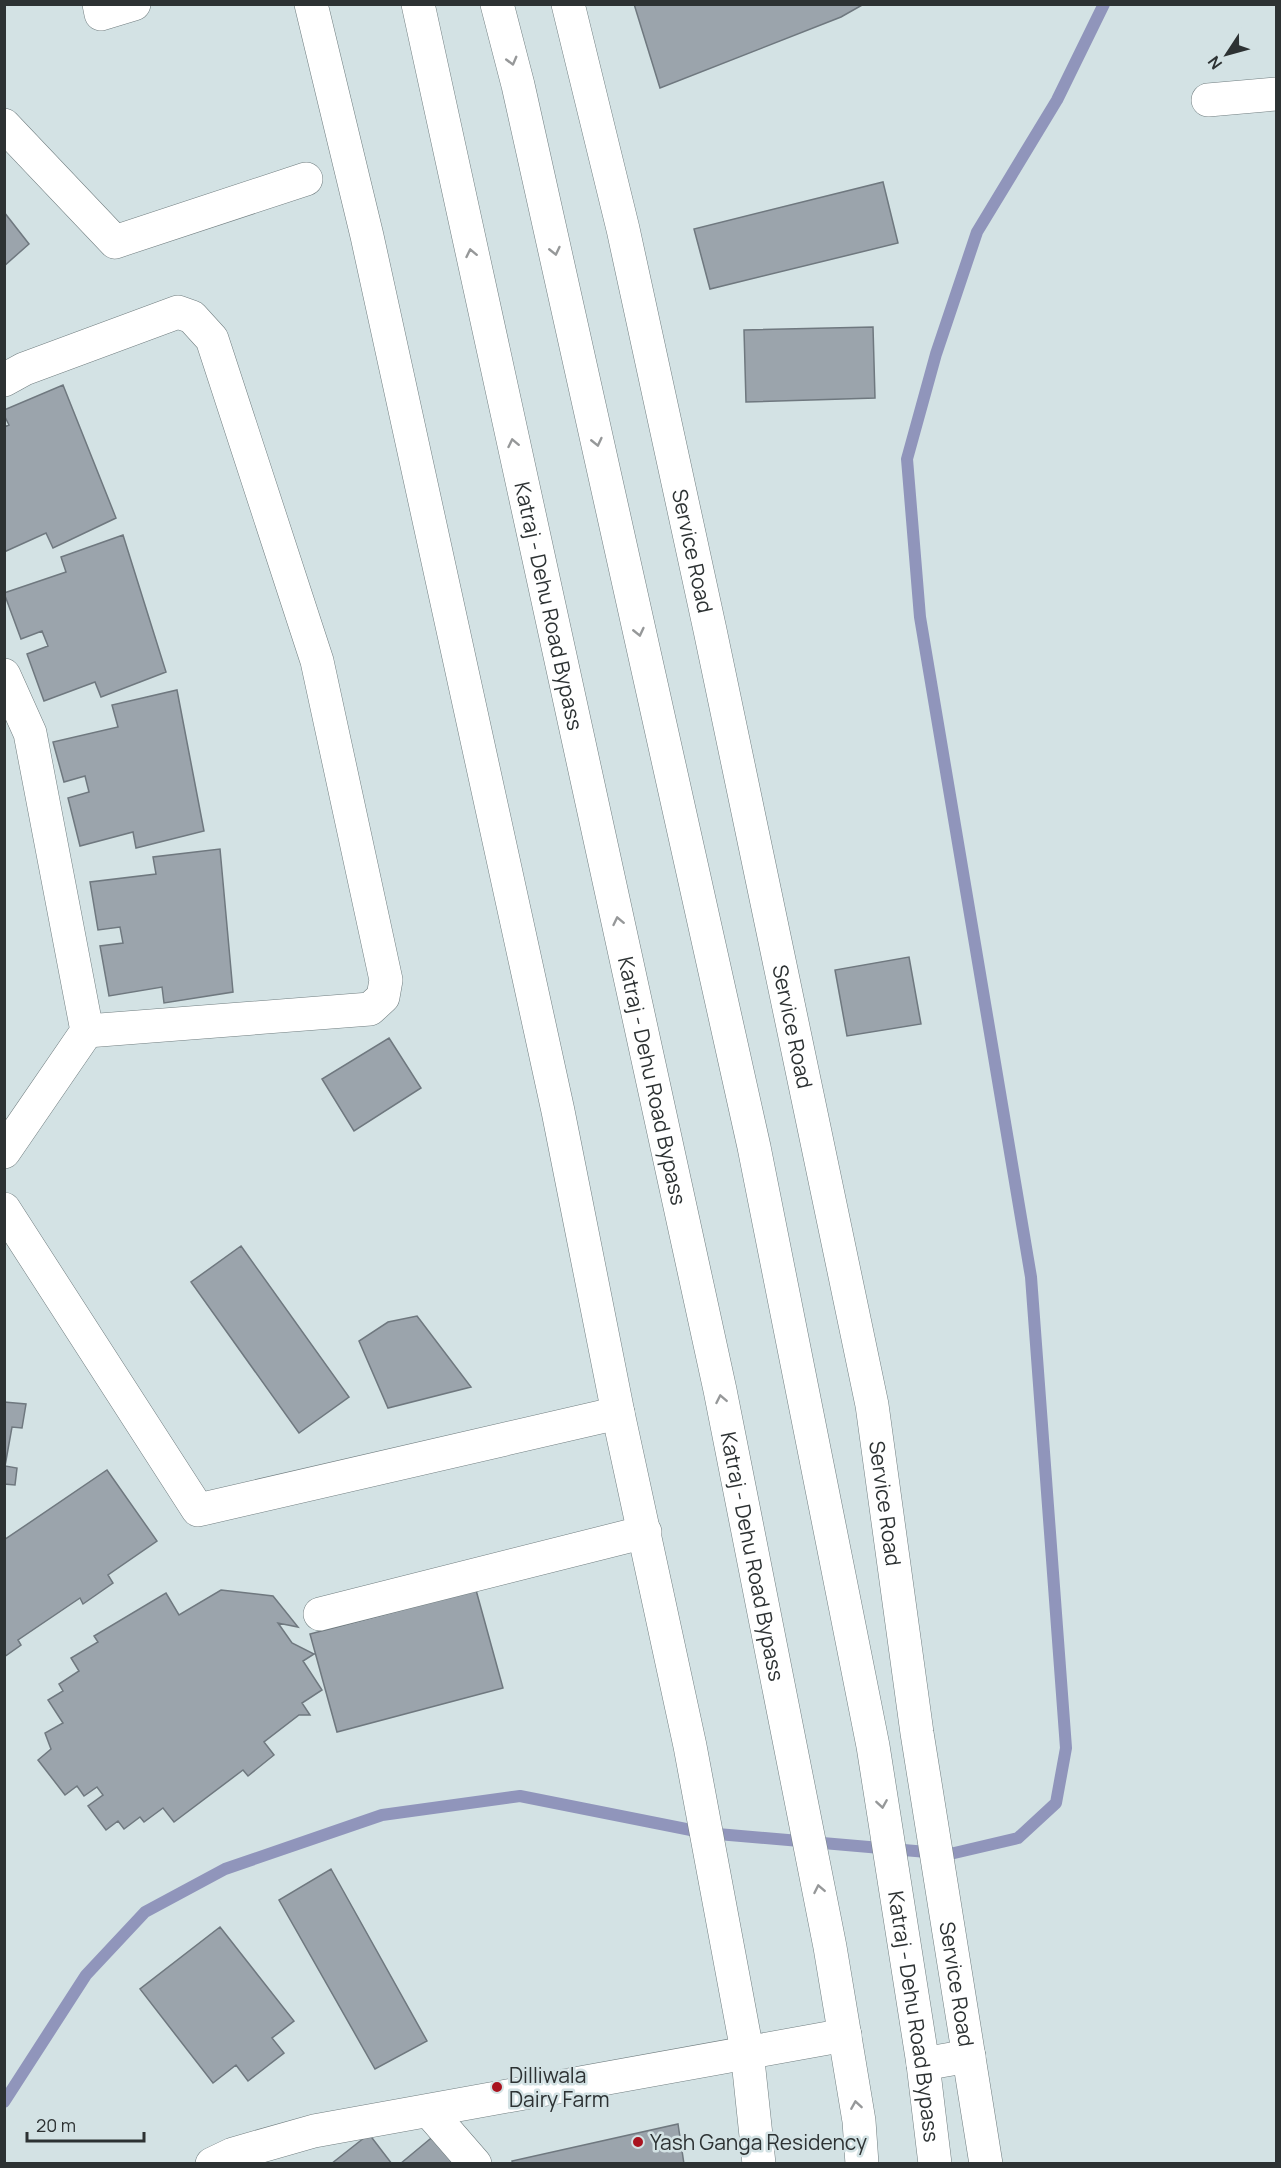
<svg xmlns="http://www.w3.org/2000/svg" width="1281" height="2168" font-family="Manrope,sans-serif">
<rect width="100%" height="100%" fill="#d3e2e4"/>
<g fill="none" stroke-linecap="round" stroke-linejoin="round">
<!-- stream -->
<path stroke="#9095bb" stroke-width="12" d="M4,2102l82,-127 59,-63 80,-43 157,-54 138,-19 186,37 244,21 68,-16 38,-35 10,-55 -35,-471 -111,-660 -13,-158 29,-105 41,-122 80,-132 47,-96"/>
</g>
<!-- building -->
<path fill="#9ba4ac" stroke="#6f787f" stroke-width="1.5" d="M634,4h230l-23,13 -181,71z
M883,182l15,61 -188,46 -16,-60z
M4,212l25,32 -25,22z
M873,327l2,71 -129,4 -2,-72z
M63,385l53,133 -63,30 -7,-15 -42,19v-125l5,-2 -5,-10v-5z
M123,535l43,137 -65,25 -6,-15 -51,19 -17,-47 21,-8 -6,-15 -21,8 -17,-46 62,-21 -5,-15z
M177,690l27,141 -68,17 -3,-16 -53,14 -12,-48 21,-6 -4,-16 -21,6 -11,-40 65,-15 -6,-22z
M220,849l13,143 -69,11 -2,-16 -53,9 -9,-50 23,-3 -3,-16 -22,3 -8,-48 66,-8 -3,-17z
M909,957l12,67 -74,12 -12,-66z
M389,1038l32,50 -67,43 -32,-52z
M241,1246l108,151 -50,36 -108,-151z
M417,1316l54,71 -83,21 -29,-67 29,-19z
M4,1402l22,2 -4,24 -10,-1 -7,39 12,2 -2,17 -11,-1z
M107,1470l50,71 -49,34 5,8 -30,21 -3,-6 -62,42 3,5 -17,12v-117z
M221,1590l52,6 25,31 -20,-4 14,20 22,11 -11,7 19,29 -20,13 8,12h-11l-35,27 10,13 -26,21 -5,-6 -69,52 -11,-14 -19,14 -4,-5 -16,12 -6,-8 -12,9 -18,-24 15,-11 -6,-8 -13,9 -7,-10 -12,9 -27,-35 13,-11 -6,-16 18,-10 -15,-23 15,-9 -4,-7 20,-13 -8,-13 27,-16 -4,-6 72,-43 13,22z
M476,1590l27,98 -166,44 -27,-98z
M331,1869l96,172 -52,28 -96,-169z
M220,1927l74,94 -22,17 12,15 -36,28 -12,-16 -23,18 -73,-94z
M678,2124l6,40h-171l-1,-3z
M369,2134l23,30h-61z
M436,2134l24,30h-60z"/>
<g fill="none" stroke-linecap="round" stroke-linejoin="round">
<defs>
<g id="minor">
<path d="M99,4l2,10 33,-10"/>
<path d="M311,4l56,232 191,875 60,302 72,333 57,305 12,113"/>
<path id="s1" d="M568,4l55,225 87,401 162,775 45,328 69,431"/>
<path d="M1208,100l68,-6"/>
<path d="M4,125l111,117 191,-63"/>
<path d="M4,380l20,-11 154,-57 14,5 20,22 105,322 69,319 -3,17 -13,12 -283,22"/>
<path d="M4,675l26,58 57,298 -83,121"/>
<path d="M4,1209l194,301 420,-97"/>
<path d="M320,1614l325,-82"/>
<path d="M429,2111l46,53"/>
<path d="M212,2164l21,-10 81,-23 531,-96"/>
</g>
<g id="highway">
<path id="s2" d="M418,4l302,1386 110,557 29,174 3,43"/>
<path id="s3" d="M497,4l21,81 236,1062 119,599 50,318 12,100"/>
<path d="M923,2064l46,-8"/>
</g>
</defs>
<!-- minor casing -->
<use href="#minor" stroke="#717e80" stroke-width="34"/>
<!-- highway casing -->
<use href="#highway" stroke="#717e80" stroke-width="34"/>
<!-- minor -->
<use href="#minor" stroke="#fff" stroke-width="33"/>
<!-- highway -->
<use href="#highway" stroke="#fff" stroke-width="33"/>
</g>
<!-- one-way arrows -->
<defs><path id="oneway-chevron" d="M-2-3.5L2.5 0L-2 3.5" fill="none" stroke-width="1.6" stroke-linecap="round" stroke-linejoin="round" transform="scale(1.5)"/></defs>
<g stroke="#969899">
<use href="#oneway-chevron" transform="translate(512 61) rotate(75)"/>
<use href="#oneway-chevron" transform="translate(555 251) rotate(77)"/>
<use href="#oneway-chevron" transform="translate(471 253) rotate(-102)"/>
<use href="#oneway-chevron" transform="translate(597 442) rotate(77)"/>
<use href="#oneway-chevron" transform="translate(513 443) rotate(-102)"/>
<use href="#oneway-chevron" transform="translate(639 632) rotate(77)"/>
<use href="#oneway-chevron" transform="translate(618 921) rotate(-102)"/>
<use href="#oneway-chevron" transform="translate(721 1399) rotate(-101)"/>
<use href="#oneway-chevron" transform="translate(882 1804) rotate(81)"/>
<use href="#oneway-chevron" transform="translate(819 1889) rotate(-101)"/>
<use href="#oneway-chevron" transform="translate(856 2105) rotate(-99)"/>
</g>
<!-- markers -->
<g fill="#a9131f" stroke="#d3e2e4" stroke-width="2">
<circle cx="497" cy="2087" r="6"/>
<circle cx="638" cy="2142" r="6"/>
</g>
<g text-anchor="middle" dominant-baseline="central" stroke-width="5" stroke-linejoin="round" paint-order="stroke">
<!-- street labels -->
<g font-size="21" fill="#2d3233" stroke="#d3e2e4">
<text stroke="none"><textPath href="#s1" startOffset="561">Service Road</textPath></text>
<text stroke="none"><textPath href="#s2" startOffset="616">Katraj - Dehu Road Bypass</textPath></text>
<text stroke="none"><textPath href="#s1" startOffset="1047">Service Road</textPath></text>
<text stroke="none"><textPath href="#s2" startOffset="1102">Katraj - Dehu Road Bypass</textPath></text>
<text stroke="none"><textPath href="#s1" startOffset="1533">Service Road</textPath></text>
<text stroke="none"><textPath href="#s2" startOffset="1588">Katraj - Dehu Road Bypass</textPath></text>
<text stroke="none"><textPath href="#s1" startOffset="2019">Service Road</textPath></text>
<text stroke="none"><textPath href="#s3" startOffset="2056">Katraj - Dehu Road Bypass</textPath></text>
</g>
<!-- poi labels -->
<g font-size="21" fill="#2d3233" stroke="#d3e2e4" text-anchor="start">
<text x="509" y="2075">Dilliwala<tspan x="509" dy="24">Dairy Farm</tspan></text>
<text x="650" y="2142">Yash Ganga Residency</text>
</g>
</g>
<!-- border -->
<rect width="1281" height="2168" fill="none" stroke="#2d3233" stroke-width="12"/>
<!-- north arrow -->
<g transform="translate(1227 54) rotate(234)" stroke="#d3e2e4" stroke-width="4.5" paint-order="stroke">
<path d="M0-4.5L10 22L0 15L-10 22Z" fill="#2d3233"/>
<text y="-9" font-size="16" font-weight="bold" text-anchor="middle" fill="#2d3233">N</text>
</g>
<!-- scale -->
<path d="M27 2132v9h117v-9" fill="none" stroke="#2d3233" stroke-width="3"/>
<text x="36" y="2132" font-size="18" fill="#2d3233" stroke="#d3e2e4" stroke-width="4.5" paint-order="stroke">20 m</text>
</svg>
